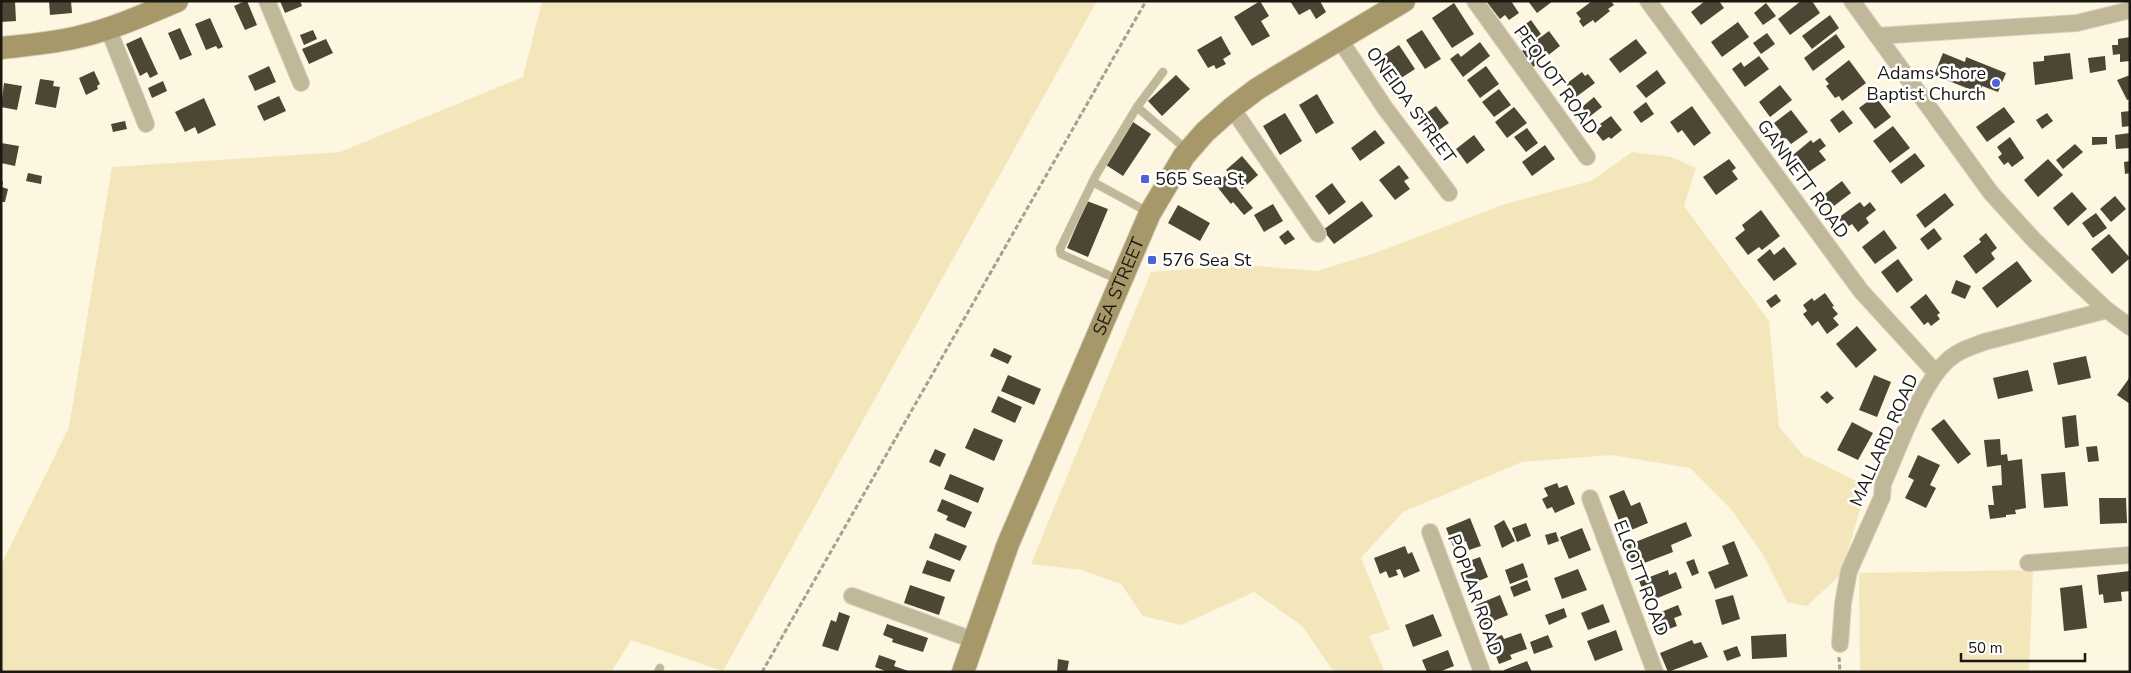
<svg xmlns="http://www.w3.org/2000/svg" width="2131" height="673" font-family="'Nunito Sans',sans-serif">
<rect width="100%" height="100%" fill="#fdf6e1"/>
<!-- green -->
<path fill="#f4e6bb" d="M542,1h555l-374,670 -92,-31 -20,32h-610v-107l68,-138 43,-260 228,-15 183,-75z
M1632,152l39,5 25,11 -12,38 85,115 10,106 24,28 64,31 -26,88 -34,32 -20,-4 -25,-49 -31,-44 -41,-41 -78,-13 -90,7 -119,50 -42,46 29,71 -21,7 16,36h-51l-32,-46 -48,-34 -73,33 -38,-9 -22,-32 -39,-14 -51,-6 120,-292 93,-7 73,6 58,-18 130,-49 86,-23z
M2033,570l-4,102h-169l-1,-99z"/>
<!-- building -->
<path fill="#4c4634" d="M1,1h14l1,20 -15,1z
M49,1h22l1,12 -22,2z
M245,1h2l10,24 -12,5 -11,-24z
M280,1h20l2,5 -17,7z
M1260,1l9,15 -8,5 9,15 -18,10 -18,-29z
M1290,1h30l6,11 -10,7 -6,-10 -11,6z
M1486,1h25l8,12 -10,7 -4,-5 -5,4z
M1528,1h25l-16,12z
M1592,1h19l3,4 -6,4 2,2 -15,12 -2,-3 -10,7 -4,-6 2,-2 -5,-6z
M1705,1h14l5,7 -23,17 -10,-13z
M1801,1h11l8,12 -30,22 -12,-16z
M1454,3l20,31 -22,14 -20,-30z
M1766,3l10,13 -13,9 -9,-12z
M1830,15l9,13 -27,21 -10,-13z
M210,18l13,29 -5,2 -2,-3 -10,4 -11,-26z
M1531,20l10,14 -14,11 -11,-14z
M1738,22l11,15 -27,20 -11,-15z
M180,28l12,27 -12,5 -12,-27z
M313,30l4,9 -13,6 -4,-10z
M1422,30l19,29 -16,10 -19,-29z
M1549,31l11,15 -27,21 -11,-16z
M1767,33l8,11 -14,10 -8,-11z
M1836,34l9,13 -32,24 -9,-13z
M1221,36l10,18 -8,5 3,5 -10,5 -2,-4 -6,3 -11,-18z
M141,37l17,37 -8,4 -3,-6 -7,4 -14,-32z
M2130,37v24l-10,1v-8l-7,1 -1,-10h6v-6z
M326,39l7,14 -24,11 -7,-15z
M1636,39l11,14 -27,20 -11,-14z
M1480,42l10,14 -27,21 -13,-18 8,-6 3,4z
M1399,45l16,24 -20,13 -11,-18 -4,2 -4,-6z
M1943,53l22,9 1,-5 40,16 -8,19 -16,-6 -3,7 -45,-18z
M2070,53l3,26 -38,6 -2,-23 11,-1v-5z
M1759,56l10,13 -24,18 -13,-18 9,-7 3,5z
M2105,56l1,14 -16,3 -2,-15z
M1849,60l17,23 -24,18 -3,-5 -4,2 -9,-12 3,-2 -4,-5z
M269,66l7,16 -21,9 -7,-15z
M1486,66l13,18 -19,14 -13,-18z
M1657,70l9,13 -20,15 -10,-12z
M94,71l6,13 -3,2 1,3 -12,6 -7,-17z
M1582,72l3,4 3,-2 7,9 -19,14 -10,-13z
M1176,75l14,14 -28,27 -14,-15z
M2130,75v24l-3,1 -10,-20z
M40,79l14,2 -1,5 7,1 -4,21 -21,-4z
M163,81l4,10 -15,7 -4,-10z
M4,83l18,3 -5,24 -16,-3z
M1780,85l12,15 -22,17 -11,-15z
M1499,89l12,16 -17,12 -12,-15z
M1317,94l17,29 -18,11 -17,-29z
M279,96l7,15 -22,10 -7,-15z
M1875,96l16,21 -16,12 -16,-21z
M1594,97l8,10 -13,10 -7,-10z
M204,98l12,27 -18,9 -3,-7 -10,5 -10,-20z
M1646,102l8,12 -13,9 -8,-11z
M1436,106l13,17 -17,12 -13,-17z
M1692,106l19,27 -17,13 -12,-16 -4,3 -8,-11z
M1514,107l13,16 -20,15 -12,-16z
M2004,107l11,15 -28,20 -11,-15z
M1791,110l17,22 -17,12 -5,-6 -3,3 -6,-7 4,-2 -7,-9z
M1843,110l10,13 -14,10 -9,-13z
M2130,111v15l-8,1 -1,-15z
M1285,113l17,28 -22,14 -17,-29z
M2047,113l6,8 -11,8 -6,-9z
M1611,116l11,14 -11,9 -2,-2 -6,4 -8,-10 7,-5 -2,-2z
M125,121l2,8 -14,3 -2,-8z
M1133,122l18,12 -28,42 -17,-11z
M1893,126l17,22 -20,15 -17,-22z
M1527,128l11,15 -12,9 -12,-15z
M1375,130l10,13 -25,18 -9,-13z
M2130,133v15l-14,1 -1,-14z
M1474,135l11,15 -18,14 -11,-15z
M2010,137l14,21 -12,9 -4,-5 -4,3 -6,-8 4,-3 -5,-7z
M2092,137h15v7l-15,1z
M1820,138l6,8 -7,5 7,9 -19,13 -14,-18 18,-15 2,3z
M1,143l18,3 -4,20 -14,-3z
M2075,144l8,8 -20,17 -7,-9z
M1545,145l10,14 -23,17 -10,-14z
M1915,153l10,13 -24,18 -10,-13z
M1242,156l16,19 -16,14 -16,-19z
M1729,159l7,9 -4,3 6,8 -22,16 -13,-18z
M2048,159l15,16 -25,22 -14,-17z
M2130,161v12l-5,1 -1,-12z
M1399,165l10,13 -5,3 6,8 -15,11 -16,-20z
M28,173l14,3 -1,8 -15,-3z
M1226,175l27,33 -9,7 -11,-13 -2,2 -16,-20z
M1,181l2,1 -1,5 6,2 -3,13h-4z
M1842,181l9,12 -21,16 -9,-12z
M1332,183l14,19 -17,13 -14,-19z
M2072,192l15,17 -19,17 -15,-18z
M1945,193l9,12 -29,23 -9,-13z
M2115,196l11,13 -15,13 -11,-13z
M1087,201l21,8 -20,48 -21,-9z
M1362,201l11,15 -39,28 -11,-14z
M1860,202l4,5 6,-5 6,8 -10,8 3,5 -11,9 -6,-8 -6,4 -8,-10z
M1273,204l10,17 -19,11 -10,-17z
M1178,205l32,18 -10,18 -32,-18z
M1761,210l19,26 -18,14 -3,-3 -11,8 -13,-17 10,-8 -3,-5z
M2096,213l11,15 -14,10 -11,-15z
M1934,228l8,11 -14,11 -8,-11z
M1288,230l7,9 -10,6 -6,-8z
M1884,230l13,18 -22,16 -13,-17z
M1986,233l11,15 -6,5 4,6 -19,15 -13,-18 18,-14 -2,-3z
M2109,234l21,24 -18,16 -21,-25z
M1784,247l13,17 -23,17 -17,-21 13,-11 4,6z
M1898,259l15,21 -16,13 -16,-21z
M2017,261l15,20 -35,27 -15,-20z
M1956,280l15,6 -6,13 -14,-6z
M1825,293l9,13 -2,1 6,7 -5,4 6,7 -12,9 -9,-13 -6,5 -9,-12 4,-3 -4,-6 9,-7 2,3z
M1776,294l5,7 -10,7 -5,-7z
M1926,294l14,19 -3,2 3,4 -9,7 -3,-4 -4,3 -14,-18z
M1857,326l20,24 -21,18 -20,-24z
M994,348l18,8 -4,8 -18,-8z
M2086,356l5,22 -33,7 -5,-22z
M2028,370l5,21 -35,8 -5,-21z
M1008,375l33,14 -7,16 -33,-14z
M1874,375l17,7 -14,35 -18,-7z
M2130,377v27l-13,-9z
M1827,391l7,7 -7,6 -7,-7z
M998,396l24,11 -7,16 -24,-11z
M2076,415l3,31 -14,2 -3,-31z
M1944,419l27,35 -13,10 -27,-35z
M1852,422l21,11 -15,27 -21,-10z
M974,428l29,12 -9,21 -29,-13z
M2000,439l1,16 6,-1 1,7 14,-2 4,49 -11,2 1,4 -10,1v2l-16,2 -2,-14h6l-2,-19 10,-1 -1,-20 -14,2 -3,-27z
M2097,446l2,15 -11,1 -2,-15z
M935,449l11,5 -6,13 -11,-5z
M1918,455l22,10 -10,20 6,3 -10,20 -21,-10 9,-18 -6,-3z
M2065,472l3,34 -24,2 -3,-34z
M950,474l34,14 -6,15 -34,-14z
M1557,483l2,5 8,-3 8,19 -20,9 -3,-6 -5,2 -5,-10 6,-3 -4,-8z
M1624,490l7,16 9,-4 8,21 -24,10 -15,-37z
M2099,498h27l1,25 -27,1z
M942,499l30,13 -7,16 -19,-8 2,-4 -11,-5z
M1470,518l11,28 -12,4 -3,-9 -13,5 -7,-18z
M1504,520l11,21 -13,7 -8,-22z
M1686,522l6,14 -21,9 2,7 -39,15 -9,-21z
M1526,523l5,13 -14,6 -5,-14z
M1582,528l9,22 -22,9 -9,-22z
M1556,532l3,9 -11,4 -3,-10z
M935,533l32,13 -7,15 -31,-13z
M1734,541l14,35 -33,13 -7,-17 21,-8 -7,-18z
M1405,546l3,8 4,-2 8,19 -16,7 -4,-9 -4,1 2,5 -9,3 -3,-7 -6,3 -6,-16z
M1480,557l8,20 -19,8 -8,-21z
M1694,559l5,14 -7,3 -6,-14z
M927,560l28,10 -5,12 -28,-9z
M1523,563l5,14 -18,7 -5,-14z
M1578,569l9,21 -25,9 -8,-21z
M1668,570l1,5 7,-3 6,16 -34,14 -9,-21z
M2130,571v20l-9,1 1,9 -18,2 -1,-9 -4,1 -2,-20z
M1527,580l4,10 -17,7 -4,-10z
M910,585l35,12 -6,18 -35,-12z
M2082,585l5,43 -23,3 -4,-43z
M1500,595l8,20 -24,10 -8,-20z
M1733,595l7,24 -18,6 -7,-25z
M1603,604l7,18 -22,8 -7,-17z
M1678,605l4,10 -8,3 3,8 -21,8 -4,-10 5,-1 -3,-8z
M1564,608l3,9 -18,8 -4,-10z
M839,612l11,4 -12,35 -16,-5 9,-26 5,2z
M1433,614l9,22 -29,11 -8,-22z
M887,624l41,14 -5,14 -31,-10 1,-3 -10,-4z
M1616,630l7,20 -28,11 -8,-20z
M1521,633l6,16 -17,6 2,4 -13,5 -9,-24 12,-5 2,4z
M1786,634l1,23 -35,2 -1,-23z
M1548,635l5,12 -19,7 -4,-12z
M1692,640l2,4 7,-2 7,15 -40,15 -8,-19z
M1737,646l4,10 -14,5 -4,-10z
M1448,650l6,16 -15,6h-12l-5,-12z
M879,655l17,6 -2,5 17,6h-23l-13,-5z
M1058,659l11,2 -2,11h-10z
M1527,661l5,11h-27l-1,-2z"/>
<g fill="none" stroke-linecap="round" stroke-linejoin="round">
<defs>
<path id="lane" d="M1163,72l-26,35 50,43
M1093,182l55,30
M1119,280l-58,-26 -1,-5 36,-74 41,-68
M658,672l2,-4"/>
<path id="street" d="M267,1l34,82
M1475,1l112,156
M1648,1l213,290 75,82
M1852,1l139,192 43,47 44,43 29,27 23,17
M108,28l38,96
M1877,36l200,-13 53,-13
M1340,40l45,68 64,85
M1232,108l86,126
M1590,498l65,174
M1430,532l52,140
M2028,563l102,-8
M852,596l121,44
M1840,644l3,-41 6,-32 33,-74 1,-13c15,-34 37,-98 64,-123 10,-10 24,-14 37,-19l123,-32"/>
<g id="secondary">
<path d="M1,48c27,-3 55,-5 81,-12 33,-8 64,-22 95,-35"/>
<path id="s1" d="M963,672l45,-128 142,-331 34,-57 21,-24 27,-24 25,-19 26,-16 121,-72"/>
</g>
</defs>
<!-- lane casing -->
<use href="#lane" stroke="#d9d2c0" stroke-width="9"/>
<!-- street casing -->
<use href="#street" stroke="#d9d2c0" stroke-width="18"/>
<!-- secondary casing -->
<use href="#secondary" stroke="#d9d2c0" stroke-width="24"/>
<!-- path -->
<path stroke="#a5a090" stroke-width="3" stroke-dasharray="5 2.5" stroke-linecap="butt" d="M1839,657l1,15
M762,672l384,-671"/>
<!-- lane -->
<use href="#lane" stroke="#c1b799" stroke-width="8"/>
<!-- street -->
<use href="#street" stroke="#c1b799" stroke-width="16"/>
<!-- secondary -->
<use href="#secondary" stroke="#a7986a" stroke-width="22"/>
</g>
<!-- markers -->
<g fill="#4f62d8" stroke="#fff" stroke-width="2">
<circle cx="1996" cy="83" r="5"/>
<rect x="1140" y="174" width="10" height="10" rx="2.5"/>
<rect x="1147" y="255" width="10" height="10" rx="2.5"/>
</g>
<g text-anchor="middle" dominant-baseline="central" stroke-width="5" stroke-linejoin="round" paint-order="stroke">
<!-- poi labels -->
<g font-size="18" fill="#1b1811" stroke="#fff" text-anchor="start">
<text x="1986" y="73" text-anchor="end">Adams Shore<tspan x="1986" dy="21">Baptist Church</tspan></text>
<text x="1155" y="179">565 Sea St</text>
<text x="1162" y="260">576 Sea St</text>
</g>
<!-- street labels -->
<g font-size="18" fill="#1b1811" stroke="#fff">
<text transform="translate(1556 80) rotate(54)">PEQUOT ROAD</text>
<text transform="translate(1411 105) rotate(54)">ONEIDA STREET</text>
<text transform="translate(1803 179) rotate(54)">GANNETT ROAD</text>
<text stroke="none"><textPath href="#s1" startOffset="416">SEA STREET</textPath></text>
<text transform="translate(1884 440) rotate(-66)">MALLARD ROAD</text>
<text transform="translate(1641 578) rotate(69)">ELCOTT ROAD</text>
<text transform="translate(1475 595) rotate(70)">POPLAR ROAD</text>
</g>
</g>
<!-- border -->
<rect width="2131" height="673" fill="none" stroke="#1b1811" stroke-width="5"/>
<!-- scale -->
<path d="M1961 653v8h124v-8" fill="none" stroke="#1b1811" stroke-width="2.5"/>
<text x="1968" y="653" font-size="15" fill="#1b1811" stroke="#ffffff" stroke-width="4" paint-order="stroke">50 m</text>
</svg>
